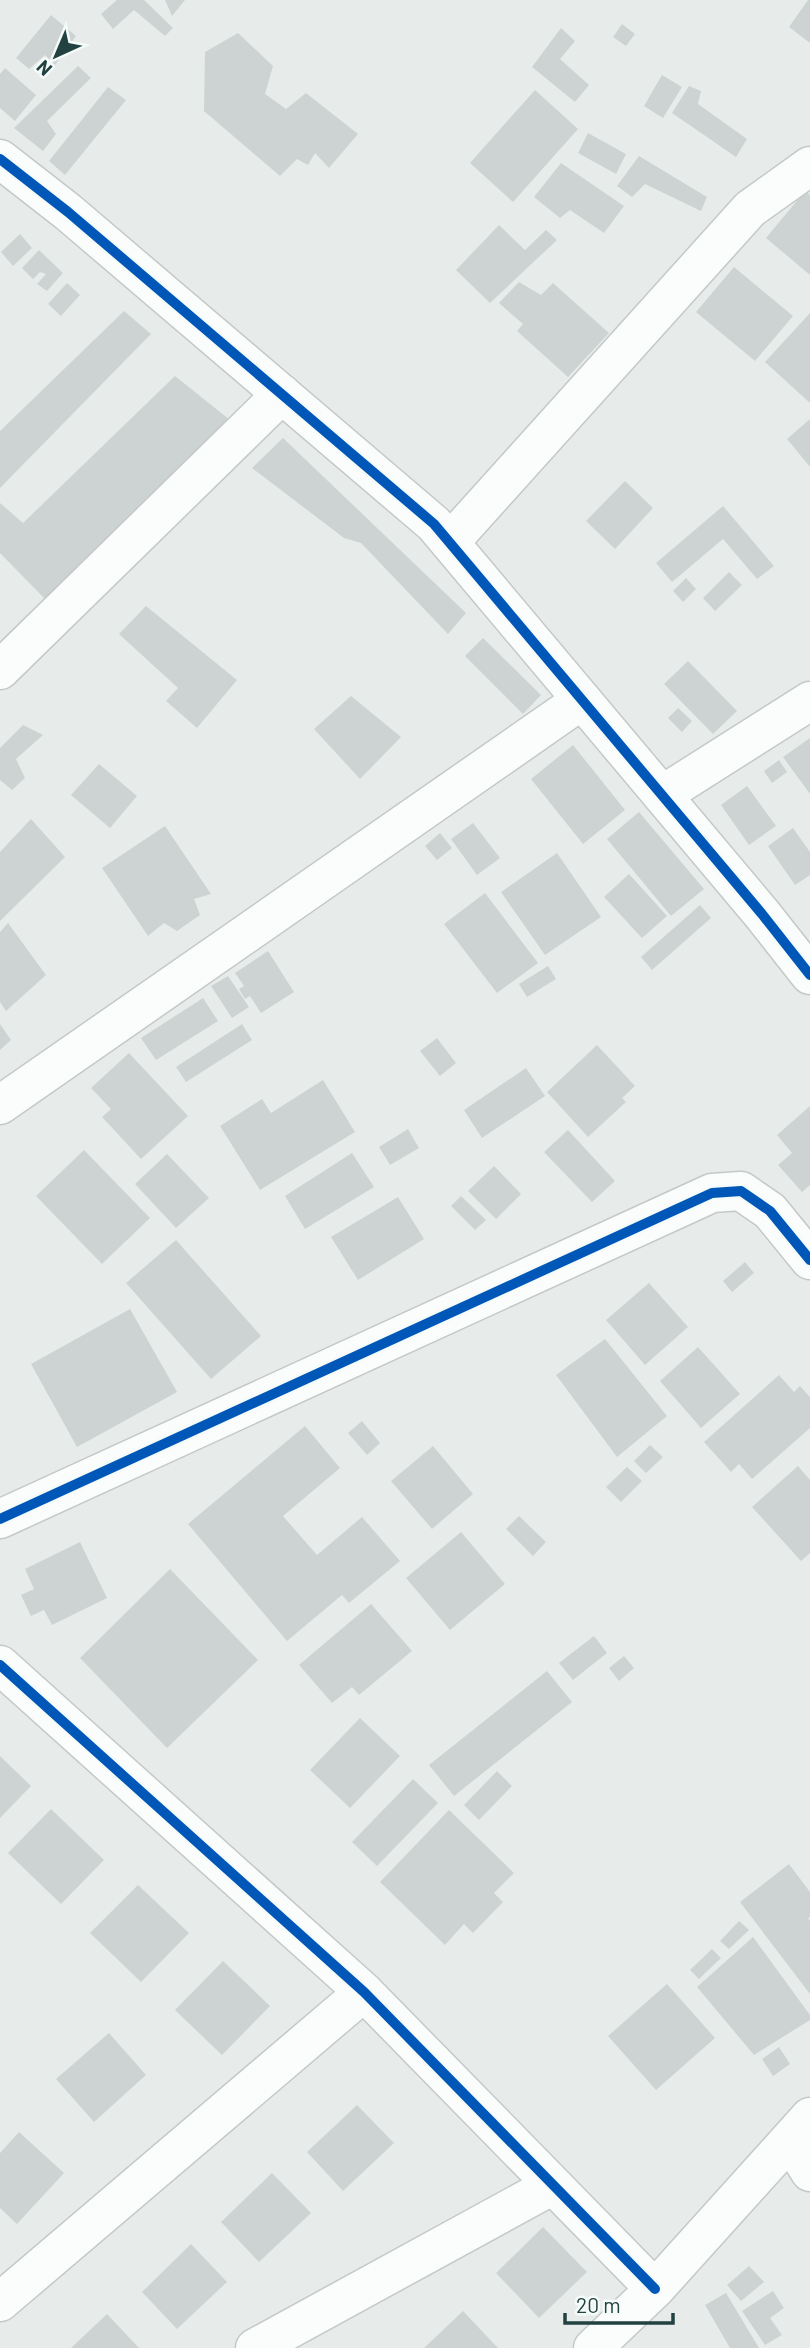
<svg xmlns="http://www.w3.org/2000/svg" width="810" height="2348" font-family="Barlow,sans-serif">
<rect width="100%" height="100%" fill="#e7eceb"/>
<!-- building -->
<path fill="#cdd3d2" d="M117,0h27l29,28 -8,8 -31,-26 -21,19 -12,-15z
M165,0h20l-13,16z
M808,0h2v43l-21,-16z
M51,15l25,21 -21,29 -10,-10 -16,14 -13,-11z
M622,24l13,10 -9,12 -13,-9z
M561,28l14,13 -15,18 29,26 -14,17 -43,-35z
M238,33l35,33 -8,28 21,15 20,-16 52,41 -29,34 -14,-15 -7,12 -11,-6 -17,17 -76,-65 1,-59z
M78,66l13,12 -44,43 9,13 -13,17 -29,-23z
M5,68l31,27 -21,26 -15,-13v-34z
M662,75l20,12 -19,31 -19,-12z
M689,86l12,5 -3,13 49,35 -11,18 -64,-44z
M108,87l18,13 -61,75 -16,-14z
M535,90l43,39 -65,73 -43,-39z
M588,133l38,21 -10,20 -38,-21z
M639,156l68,41 -6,14 -56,-27 -13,13 -15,-11z
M561,163l63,43 -20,27 -34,-23 -10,8 -26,-21z
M805,191l5,4v80l-44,-37z
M499,225l26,25 21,-20 11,10 -67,63 -34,-33z
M20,234l12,14 -19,18 -12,-14z
M39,250l24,23 -16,18 -10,-7 9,-10 -6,-2 -7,7 -11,-11z
M734,267l59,49 -38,45 -59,-49z
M519,282l22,13 12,-12 56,50 -41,44 -51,-46 6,-7 -24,-21z
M67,283l13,12 -19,21 -13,-12z
M124,311l27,23 -151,154v-57z
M810,313v90l-45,-41z
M175,376l55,44 -184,180 -46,-47v-50l23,20z
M810,419v48l-23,-28z
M283,438l183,175 -18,21 -87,-91 -17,-5 -92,-70z
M625,481l28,27 -38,41 -29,-28z
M723,506l51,60 -17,13 -34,-40 -51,43 -16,-19z
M729,572l13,13 -27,26 -12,-13z
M686,578l10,11 -13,13 -10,-11z
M146,606l91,74 -40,48 -31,-27 12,-13 -59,-54z
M483,638l58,57 -18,19 -58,-58z
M688,661l49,50 -24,23 -49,-50z
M351,696l50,41 -41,42 -46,-50z
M678,708l14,13 -10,11 -14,-14z
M23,725l20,10 -27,24 9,19 -13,12 -12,-10v-32z
M810,738v56l-27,-37z
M573,745l52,65 -42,34 -52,-65z
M779,760l8,12 -15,11 -8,-12z
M99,764l38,32 -27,32 -39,-33z
M747,786l29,40 -27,19 -28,-40z
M639,812l65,77 -33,27 -64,-77z
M31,819l34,38 -65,64v-69z
M473,823l27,35 -23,17 -26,-36z
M165,826l46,68 -17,5 6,16 -23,16 -13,-8 -16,13 -46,-68z
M793,828l17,24v23l-15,10 -27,-39z
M440,833l12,15 -15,12 -12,-14z
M557,853l44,64 -56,38 -44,-63z
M629,874l38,42 -25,22 -38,-41z
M485,893l53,70 -41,30 -53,-69z
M700,905l11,13 -59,52 -11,-13z
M8,923l38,52 -40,36 -6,-9v-70z
M268,951l26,41 -33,21 -11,-17 -5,3 -6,-10 5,-3 -9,-13z
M548,966l8,13 -29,18 -8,-13z
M228,976l21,31 -17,11 -21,-32z
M203,998l15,23 -62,39 -15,-22z
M0,1024l11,16 -11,10z
M242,1024l10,16 -66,42 -10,-15z
M437,1038l19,25 -16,13 -20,-25z
M597,1045l38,41 -13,12 4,4 -38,35 -41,-45z
M129,1053l59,63 -47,43 -39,-42 9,-8 -20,-21z
M526,1068l19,28 -63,42 -18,-28z
M323,1080l32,52 -95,58 -40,-64 42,-27 9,14z
M810,1106v79l-8,7 -24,-27 14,-12 -15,-18z
M408,1129l11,19 -29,17 -11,-18z
M568,1130l47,51 -23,21 -48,-50z
M84,1150l66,68 -48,46 -66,-68z
M352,1153l22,34 -69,42 -20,-33z
M167,1154l42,44 -33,30 -41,-44z
M494,1166l27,28 -25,25 -28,-28z
M461,1196l25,24 -11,10 -24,-24z
M398,1197l26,42 -66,41 -27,-43z
M176,1240l85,96 -50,43 -85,-96z
M745,1262l9,11 -22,19 -9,-11z
M649,1283l39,44 -43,38 -39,-45z
M130,1309l47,83 -100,55 -46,-83z
M605,1339l62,77 -50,41 -61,-82z
M698,1347l42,47 -39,34 -41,-47z
M779,1375l15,17 6,-6 10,11v31l-58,51 -13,-15 -8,8 -27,-30z
M362,1421l18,22 -13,12 -19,-22z
M305,1426l35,42 -57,48 34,39 45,-38 38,44 -51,42 -7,-8 -55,46 -99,-117z
M650,1445l13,12 -17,16 -12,-12z
M433,1446l40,48 -41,35 -41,-48z
M798,1466l12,14v73l-9,8 -49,-54z
M627,1467l15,14 -21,21 -15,-15z
M519,1516l27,26 -13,14 -27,-27z
M461,1532l44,52 -55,46 -44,-52z
M80,1542l27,56 -55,27 -8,-15 -13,6 -10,-21 13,-6 -9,-20z
M170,1569l88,91 -91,88 -87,-90z
M371,1604l41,47 -53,44 -7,-8 -20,16 -33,-38z
M594,1636l13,17 -34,27 -14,-17z
M624,1656l10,12 -15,13 -10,-13z
M547,1671l25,31 -118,94 -25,-31z
M360,1718l40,38 -50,52 -40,-38z
M0,1756l31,30 -31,32z
M497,1771l15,15 -33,34 -15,-15z
M413,1779l25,24 -61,63 -25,-24z
M51,1809l53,51 -43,44 -53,-51z
M449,1810l65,63 -20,20 9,9 -30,31 -9,-9 -19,21 -65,-63z
M789,1864l21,28v25l-2,1 2,3v73l-70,-92z
M138,1885l51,48 -48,49 -51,-49z
M739,1921l10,9 -20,19 -9,-8z
M753,1937l57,78v5l-56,35 -57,-68z
M712,1949l9,9 -22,21 -9,-9z
M223,1961l47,45 -48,49 -47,-45z
M667,1984l48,54 -59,52 -48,-54z
M109,2033l37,42 -52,47 -38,-43z
M779,2047l11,17 -17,12 -11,-17z
M357,2105l37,38 -51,48 -36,-39z
M19,2132l45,41 -47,51 -17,-16v-55z
M272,2173l39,40 -52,49 -38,-40z
M543,2227l44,45 -48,46 -43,-45z
M191,2244l36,38 -50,47 -35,-37z
M749,2266l15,16 -23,19 -14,-16z
M773,2291l11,17 -14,10 12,17 -17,10 -23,-34z
M726,2293l33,55h-29l-25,-43z
M463,2311l35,37h-74z
M107,2314l32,34h-68z"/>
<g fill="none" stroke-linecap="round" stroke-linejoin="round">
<defs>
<path id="minor" d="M450,542l300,-333 60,-43
M0,670l282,-276
M662,795l148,-94
M0,1105l582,-405
M0,1519l712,-326 29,-2 29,20 40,49
M0,1665l364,327 291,297
M790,2140l20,32
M0,2302l364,-310
M255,2348l298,-163
M593,2348l62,-59 155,-172"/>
<path id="tertiary" d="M0,159l68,53 366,312 328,390 48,61"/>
</defs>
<!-- minor casing -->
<use href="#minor" stroke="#c4c9c8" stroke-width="41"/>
<!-- tertiary casing -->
<use href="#tertiary" stroke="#c4c9c8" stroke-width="41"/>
<!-- minor -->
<use href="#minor" stroke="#fbfcfc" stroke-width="38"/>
<!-- tertiary -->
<use href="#tertiary" stroke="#fbfcfc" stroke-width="38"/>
<defs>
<path id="cycleway" d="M0,159l68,53 366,312 328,390 48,61
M0,1519l712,-326 29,-2 29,20 40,49
M0,1665l364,327 291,297"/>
</defs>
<!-- cycleway casing -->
<use href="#cycleway" stroke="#f5fbf9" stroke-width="15"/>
<!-- cycleway -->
<use href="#cycleway" stroke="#0057b8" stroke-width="10"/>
</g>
<!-- north arrow -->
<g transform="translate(56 56) rotate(224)" stroke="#f5fbf9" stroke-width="5" paint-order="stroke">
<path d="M0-5L12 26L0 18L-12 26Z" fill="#214240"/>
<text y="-10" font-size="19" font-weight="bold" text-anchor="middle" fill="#214240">N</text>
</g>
<!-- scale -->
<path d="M565 2313v10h108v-10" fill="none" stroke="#214240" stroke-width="3.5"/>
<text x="576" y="2313" font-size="21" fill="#214240" stroke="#f5fbf9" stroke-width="5" paint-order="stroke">20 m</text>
</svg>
